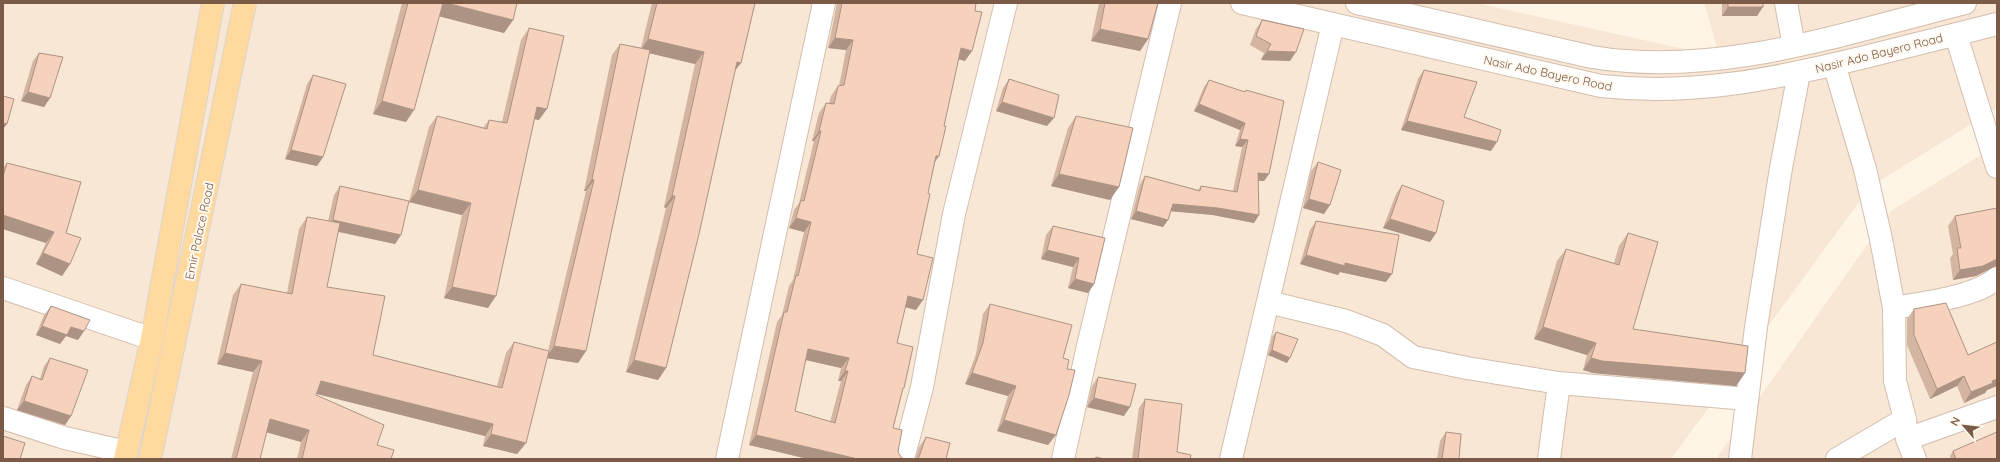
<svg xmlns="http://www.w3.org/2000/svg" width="2000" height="462" font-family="Quicksand,sans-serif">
<rect width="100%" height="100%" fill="#fef5e7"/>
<!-- residential -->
<path fill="#f7e7d4" d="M3,3h1473l244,54 -16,-54h293v105l-127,79 -199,272h-1668z
M1997,145v314h-281l175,-248z"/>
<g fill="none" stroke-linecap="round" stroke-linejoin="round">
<defs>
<path id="minor" d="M1242,3l359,83c92,10 174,-7 264,-29 44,-11 88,-22 132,-33
M1357,3l235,54c125,21 253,-24 373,-54
M1786,3l8,43
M1956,35l41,132
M1834,64l31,105 16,70 13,69 1,73 10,38 2,20 8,20
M3,288l149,51
M1268,302l78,19 37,14 30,22 54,11 92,15 188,16
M1894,308c28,-5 82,-11 103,-30
M3,418l62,20 61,14
M1907,439l90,-32
M727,459l97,-456
M903,459l19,-72 32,-173 52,-211
M1063,459l25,-113 82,-343
M1231,459l102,-435
M1549,459l10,-76
M1740,459l16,-132 25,-159 18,-95
M1837,459l68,-40"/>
<path id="major" d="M125,459l27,-120 61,-336
M150,459l95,-456"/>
</defs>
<!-- minor casing -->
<use href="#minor" stroke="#d4beae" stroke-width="24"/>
<!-- major casing -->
<use href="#major" stroke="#ddd4cf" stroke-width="24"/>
<!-- minor -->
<use href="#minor" stroke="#fff" stroke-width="22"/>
<!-- major -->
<use href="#major" stroke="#ffd99d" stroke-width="22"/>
</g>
<!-- wall -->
<path fill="#d4b5a2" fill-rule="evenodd" d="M402,3h115l-4,17 -9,13 -65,-17 -33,106 -33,-8z
M652,3h103l-14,60 -7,9 -68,296 -8,12 -32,-8 40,-164 -2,-1 31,-143 -46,-11 -63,298 -8,12 -31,-5 -21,85 -9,11 -34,-8 2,-10 -168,-42 -1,1 61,50 14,14h-94l4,-17 -34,-10 -7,27h-29l22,-87 -36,-8 16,-69 8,-11 46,9 12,-64 8,-12 21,4 6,-26 6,-9 61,49 -6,9 -57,-12 -11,55 46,68 124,31 9,-33 8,-11 34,9 38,-160h-2l28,-136 8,-11 21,4z
M837,3h139l-11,58 -7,-2 -30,134 -11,61 -1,56 -11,-3 -8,36 5,49 -9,36 5,24 3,5 3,2h-96l-59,-14 28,-123 5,-7 7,-29 4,-6 11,-48 -15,-4 5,-18 5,-7 15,-62h-2l7,-28 7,-10h3l2,-7 7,-10h1l7,-36 -18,-2zM806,360l35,8 -3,13h3l-11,41 -35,-11z
M1099,3h59l-10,36 -8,12 -49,-10z
M1722,3h41l-6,13h-35z
M1262,20l28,41 -29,-1 3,-7 -14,-8 6,-16z
M529,28l10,92 -4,-1 -47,189 -44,-10 18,-83 -53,-13 20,-75 8,-11 46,12 6,-8 13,2 19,-82z
M39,53l11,45 -6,9 -23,-6 12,-40z
M1424,70l40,47 27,34 -90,-21 17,-51z
M313,75l10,82 -6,9 -32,-7 22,-75z
M1009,79l38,47 -51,-15 7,-23z
M1209,80l35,12 25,82 -5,7h-5l-5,42 -41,-8 -42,-4 -3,9 -5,7 -32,-8 9,-35 5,-8 53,14 3,-4 32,5 9,-44 -7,-1 5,-16 -46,-19 10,-24z
M1076,116l34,84 -59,-14 17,-58z
M1318,162l6,52 -21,-6 8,-37z
M7,163l59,70 4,31 -8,12 -26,-12 10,-21 -43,-14v-61z
M1402,185l34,48 -6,9 -47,-14 13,-34z
M1955,216l41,50 -20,10 -23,4 -3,-22 3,-4 -5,-28z
M1316,221l70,61 -46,-10 -2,3 -38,-11 10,-34z
M1053,226l52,12 -11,46 -6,9 -20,-5 5,-21 -32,-8 5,-24z
M1628,233l5,96 112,44 -9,13 -143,-13 -10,-3 4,-15 -53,-16 23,-78 9,-12 48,14 5,-17z
M990,304l73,54 4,11 -19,76 -51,-14 11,-35 -43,-12 11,-30 7,-40z
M51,306l33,25 -6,9 -12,-4 -6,8 -24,-9 8,-20z
M1914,309l54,46 29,-13v44l-10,4 -2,3 -21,10 -7,-17 -27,13 -23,-54v-26z
M1276,332l11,31 -19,-8 4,-18z
M50,358l21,58 -6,9 -48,-15 9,-25 6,-9 8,3 4,-13z
M1098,377l26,39 -37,-9 5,-21z
M1145,399l32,53 13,7h-58l7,-51z
M1446,432l13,27h-22l3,-18z
M926,437l20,22h1h-32l4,-12z
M1953,451l44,8h-46l-1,-3z"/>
<!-- shaded-wall -->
<path fill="#ac9384" d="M442,3h4l67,17 -9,13 -70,-18z
M1728,7h35l-6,9h-35z
M1100,29l48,10 -8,12 -49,-10z
M835,38l18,2 -7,10 -18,-2z
M648,39l56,13 -9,12 -55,-13z
M961,48l11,3 -7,10 -11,-3z
M1267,51l29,1 -6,9 -29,-1z
M737,62l4,1 -9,11z
M28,92l22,6 -6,9 -23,-6z
M382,101l32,9 -8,12 -33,-8z
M1002,102l52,16 -7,8 -51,-15z
M1199,104l46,19 -5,7 -46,-19z
M537,107l10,2 -8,11 -10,-2z
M1407,121l90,21 -6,9 -90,-21z
M3,123l4,1 -4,5z
M819,131h2l-7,10h-2z
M1240,139l8,1 -6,7 -7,-1z
M291,150l32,7 -6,9 -32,-7z
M936,156h3l-7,10z
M1258,173l11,1 -5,7 -11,-1z
M1059,174l60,13 -9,13 -59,-14z
M592,179l2,1 -8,11h-2z
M418,190l53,13 -9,12 -53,-13z
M672,196h3l-9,12 -2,-1z
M1309,199l21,6 -6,9 -21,-6z
M1173,204l45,4 41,7 -5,8 -41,-8 -45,-4z
M1136,211l32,9 -5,7 -32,-8z
M3,215l51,17 -8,11 -43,-14z
M796,218l15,4 -7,10 -15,-4z
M1390,219l46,14 -6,9 -47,-14z
M333,220l68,15 -6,9 -69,-15z
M1047,250l32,8 -6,9 -32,-8z
M43,253l27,11 -8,12 -26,-12z
M1306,255l39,8 47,11 -6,8 -46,-10 -2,3 -38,-11z
M1997,259v7h-1l-20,10 -23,4 7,-10z
M1075,279l19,5 -6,9 -20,-5z
M452,287l44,9 -8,12 -44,-10z
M908,296l15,4 -7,10 -15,-4z
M42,326l29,1 13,4 -6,9 -12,-4 -6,8 -24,-9z
M1543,327l53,16 -9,12 -53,-16z
M554,346l32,5 -8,12 -32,-5z
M808,349l41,9 -8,10 -40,-9z
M1272,350l18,8 -3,5 -19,-8z
M225,353l37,8 -9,11 -36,-8z
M1591,358l154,15 -9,13 -143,-13 -10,-3z
M634,360l32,8 -8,12 -32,-8z
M845,371h3l-7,10h-3z
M972,373l44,13 -8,10 -43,-12z
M1964,376l-7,10 -27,13 7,-10z
M1997,379v7l-10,4 -2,3 -21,10 7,-11z
M321,381l172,43 -8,12 -172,-43z
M1094,398l36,9 -6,9 -37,-9z
M24,401l47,15 -6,9 -48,-15z
M270,419l39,11 -8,12 -39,-11z
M1004,420l52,15 -8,10 -51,-14z
M491,434l35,9 -9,11 -34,-8z
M756,435l102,24h-50l-59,-14z"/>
<!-- building -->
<path fill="#f6d2bc" stroke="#ac9384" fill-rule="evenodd" d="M408,3h35l-29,107 -32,-9z
M446,3h71l-4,17z
M657,3h98l-14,60 -4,-1 -38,172 -33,134 -32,-8 41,-164h-3l32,-144 -56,-13z
M842,3h134l-1,8 7,1 -10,39 -11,-3 -17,78h2l-7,30h-3l-8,37 2,1 -13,60 16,4 -10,42 -15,-4 -11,47 16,4 -9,41h-1l-10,40 9,2 -4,22 3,5 3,2h-46l-102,-24 28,-123h3l9,-37 2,1 13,-54 -15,-4 5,-18 3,1 17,-70h-2l7,-28 8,1 4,-18 6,-1 9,-45 -18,-2zM808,349l41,9 -4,13h3l-13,52 -40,-12z
M1105,3h53l-10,36 -48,-10z
M1728,3h35v4h-35z
M1262,20l42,9 -8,23 -29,-1 4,-7 -15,-8z
M529,28l35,8 -17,73 -10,-2 -41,189 -44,-9 19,-84 -53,-13 19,-74 50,13 2,-9 18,3z
M620,44l30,6 -64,301 -32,-5 40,-166 -2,-1z
M39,53l24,4 -13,41 -22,-6z
M1424,70l53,12 -13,35 37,13 -4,12 -90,-21z
M313,75l33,9 -23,73 -32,-7z
M1009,79l50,16 -5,23 -52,-16z
M1209,80l36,12 1,-2 38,11 -15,73 -11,-1 1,42 -41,-7 -45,-4 -5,16 -32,-9 9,-35 55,15 1,-5 36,6 11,-52 -8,-1 5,-16 -46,-19z
M3,96l11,3 -7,25 -4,-1z
M1076,116l57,12 -14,59 -60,-13z
M1318,162l23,8 -11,35 -21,-6z
M7,163l74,19 -15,51 15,5 -11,26 -27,-11 11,-21 -51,-17v-39z
M1402,185l42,16 -8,32 -46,-14z
M340,186l69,15 -8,34 -68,-15z
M1997,208v51l-14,7 -23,4 -3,-22h4l-6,-32z
M307,217l33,6 -13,64 58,9 -12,59 129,33 12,-46 35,9 -23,92 -35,-9 2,-10 -172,-43 -5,14 68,30 -7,20 17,5 -3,9h-89l7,-29 -39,-11 -10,40h-24l26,-98 -37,-8 16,-69 51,10z
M1316,221l83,14 -7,39 -47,-11v3l-39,-11z
M1053,226l52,12 -11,46 -19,-5 4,-21 -32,-8z
M1628,233l30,9 -25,87 115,17 -3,27 -143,-12 -11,-3 5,-15 -53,-16 23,-78 53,16z
M1946,303l22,52 29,-13v37l-5,2 1,2 -22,9 -7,-16 -27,13 -23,-54v-26z
M990,304l82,21 -9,33 6,2 -2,9 8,1 -6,25 -13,40 -52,-15 12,-34 -44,-13 11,-30z
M51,306l39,14 -6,11 -13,-4 -4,8 -25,-9z
M1276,332l22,7 -8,19 -18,-8z
M50,358l38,12 -17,46 -47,-15 8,-25 10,4z
M1098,377l38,7 -6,23 -36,-9z
M1145,399l37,5 -5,48 14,3 -1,4h-52z
M1446,432l15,2 -2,25h-17z
M1997,432v27h-41l-3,-8z
M3,436l22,7 -5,16h-17z
M926,437l24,6 -4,16h1h-30l2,-2z
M1096,457l8,2h-9z"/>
<g text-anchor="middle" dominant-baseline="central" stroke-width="4" stroke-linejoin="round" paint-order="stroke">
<!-- street labels -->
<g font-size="12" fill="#7b5a48" stroke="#fff9ef">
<text transform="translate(1879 53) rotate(-14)">Nasir Ado Bayero Road</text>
<text transform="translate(1548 73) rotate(12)">Nasir Ado Bayero Road</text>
<text transform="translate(199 231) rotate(-78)">Emir Palace Road</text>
</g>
</g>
<!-- border -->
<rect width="2000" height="462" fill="none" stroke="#7b5a48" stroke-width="8"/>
<!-- north arrow -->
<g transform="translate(1964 426) rotate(298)" stroke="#fff9ef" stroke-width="3" paint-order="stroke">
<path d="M0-3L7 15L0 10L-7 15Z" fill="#7b5a48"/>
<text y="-6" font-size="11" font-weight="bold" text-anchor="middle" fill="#7b5a48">N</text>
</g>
</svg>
